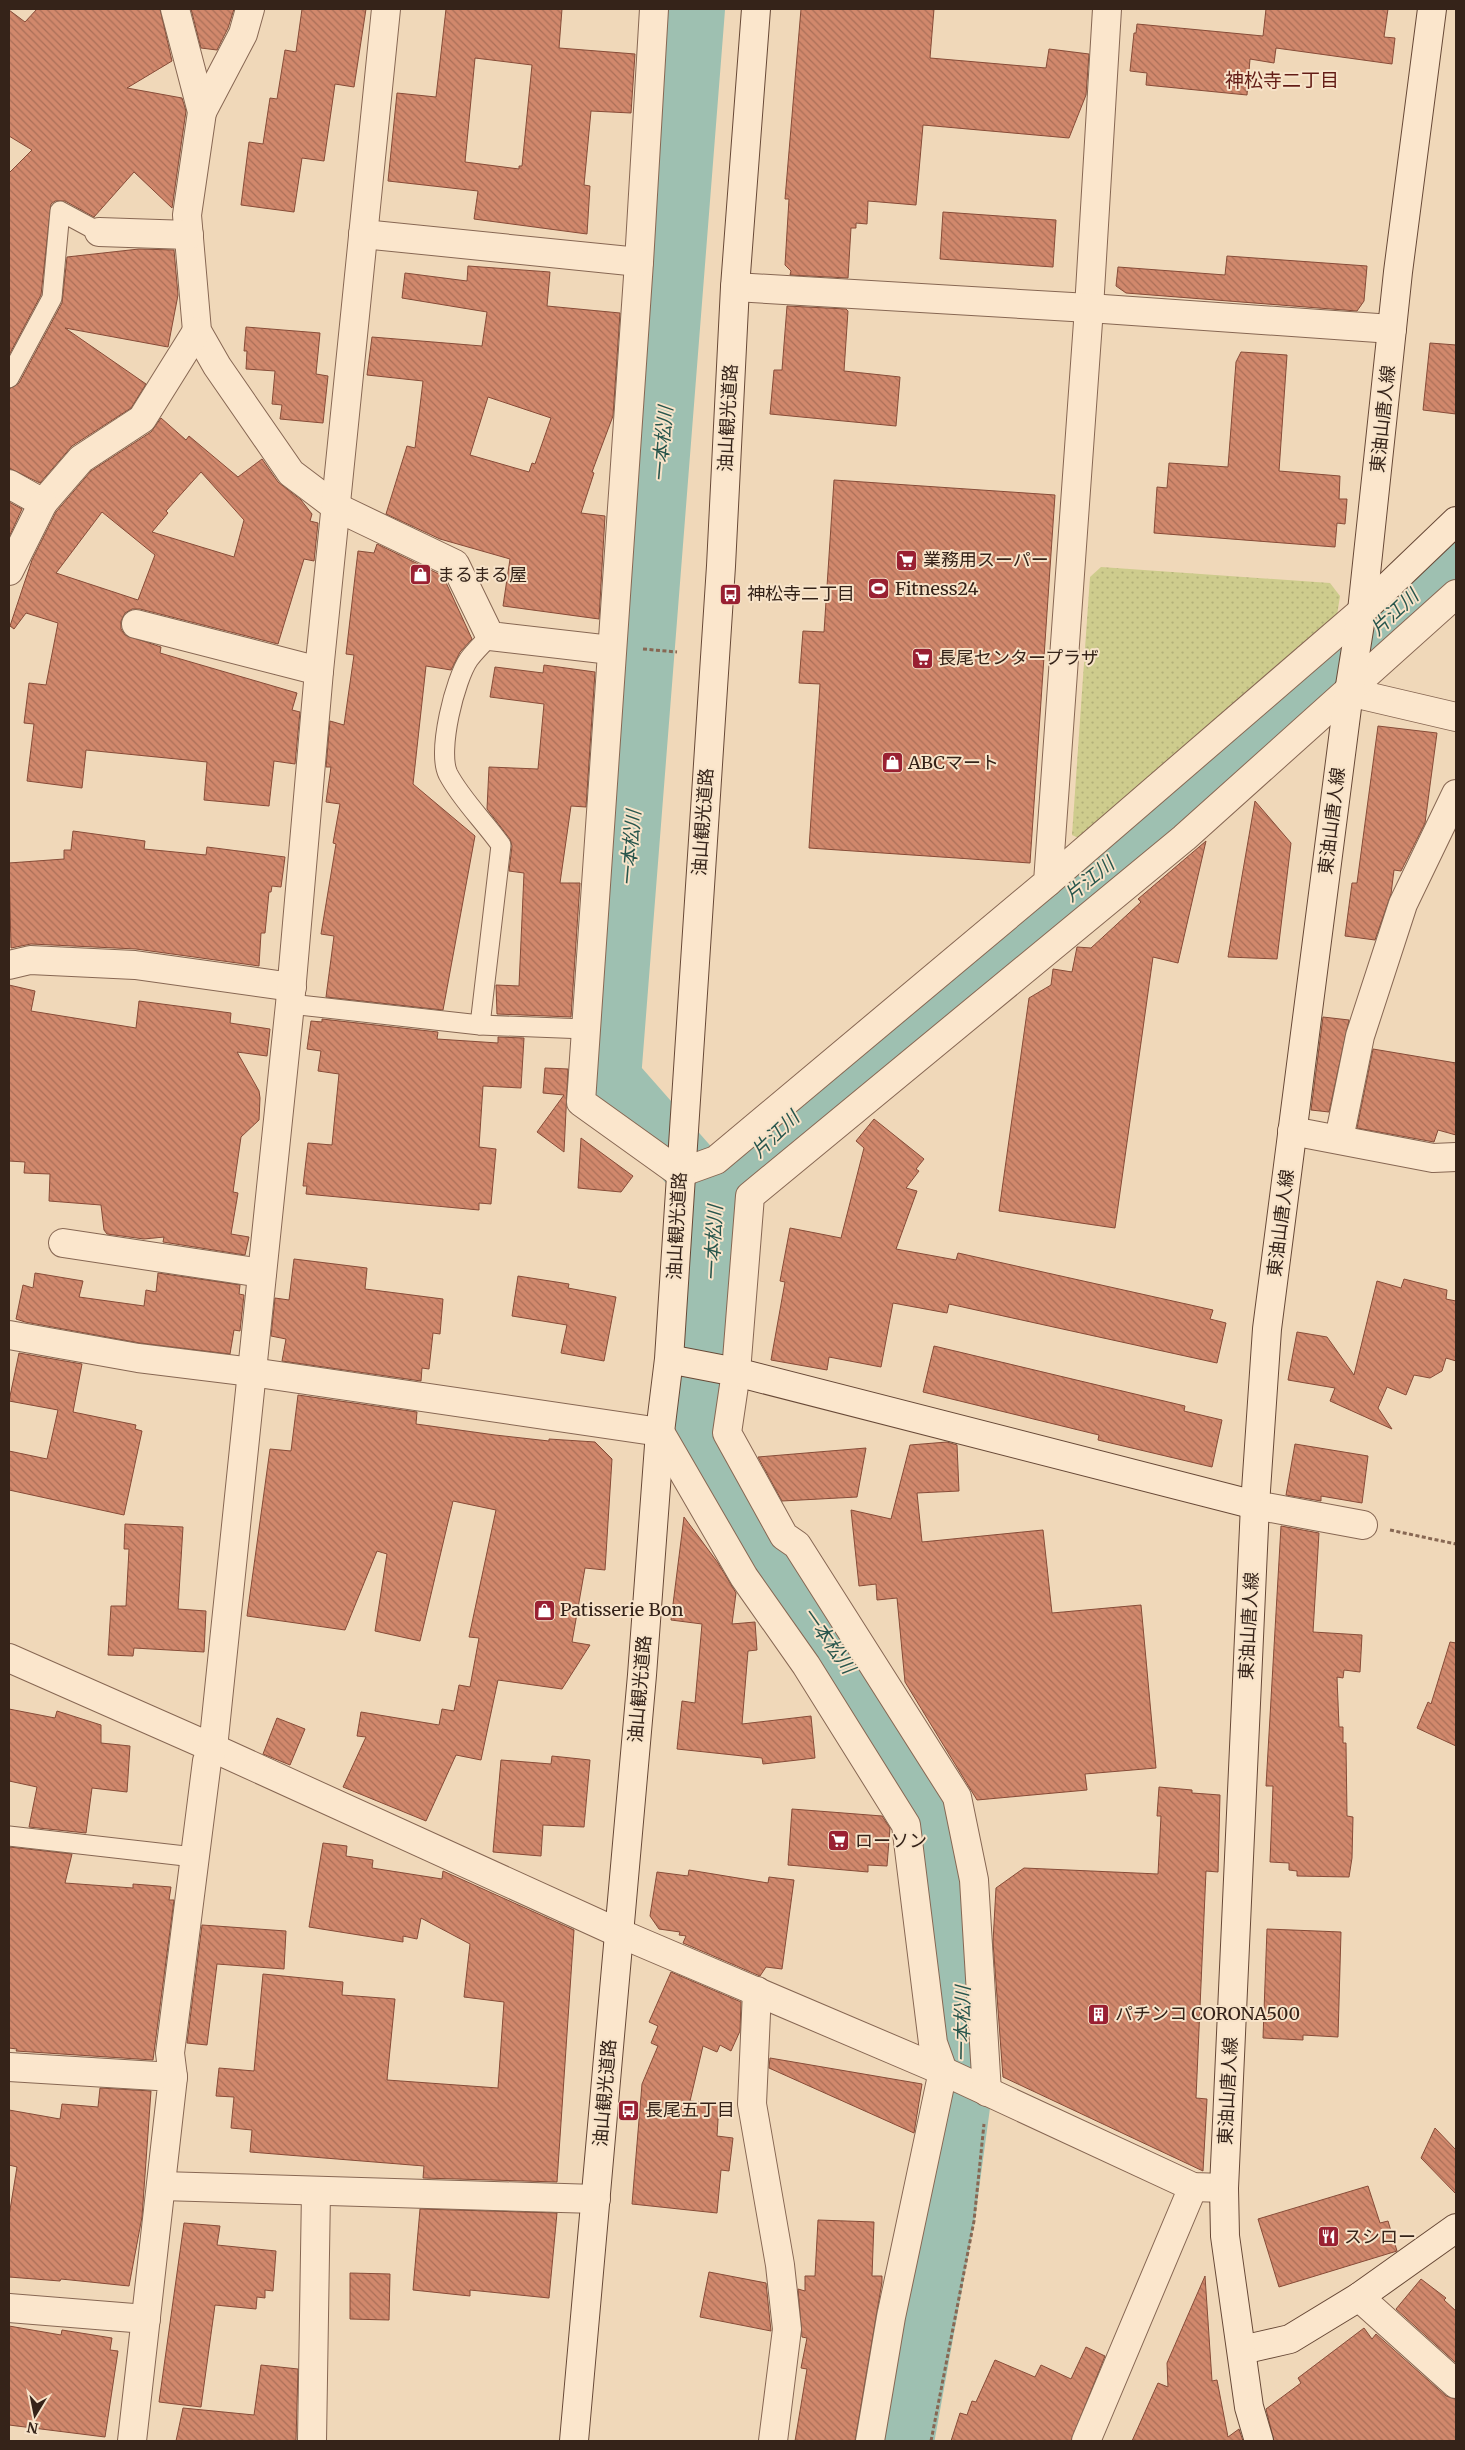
<svg xmlns="http://www.w3.org/2000/svg" width="1465" height="2450" viewBox="0 0 1465 2450" font-family="Merriweather,'Noto Sans JP',serif">
	<defs>
		<pattern id="green-dots" width="8" height="8" patternUnits="userSpaceOnUse" patternTransform="scale(1.25)"><rect width="8" height="8" fill="#cecc8d"/><path d="M2 2h.1M6 6h.1" fill="none" stroke="#b2af79" stroke-width="1.8" stroke-linecap="round"/></pattern>
		<pattern id="building-back-hatch" width="6" height="6" patternUnits="userSpaceOnUse" patternTransform="scale(1.25)"><rect width="6" height="6" fill="#d1886c"/><path d="M-1 5l2 2M0 0l6 6M5-1l2 2" fill="none" stroke="#aa6f58"/></pattern>
	</defs>
	<rect width="100%" height="100%" fill="#f0d8b9"/>
	<path fill="url(#green-dots)" d="M1101,567l229,16 10,13 -5,32 -250,213 -13,-6 18,-258z"/>
	<g fill="none" stroke-linecap="round" stroke-linejoin="round">
		<g stroke="#9ec0b1" stroke-width="58">
			<path d="M696,9l-84,1069 104,118 -12,202 1,49 27,56 94,131 115,170 22,166 -2,136 -14,103 -42,232"/>
			<path d="M716,1196l62,-69 459,-366 219,-208"/>
		</g>
	</g>
	<g fill="url(#building-back-hatch)" stroke="#874c38" fill-rule="evenodd">
		<path d="M37,9h123l12,52 -45,27 55,10 4,13 -14,97 -38,-36 -40,45 -29,-16h-10l-4,3 -10,91 -32,60v-182l23,-23 -23,-14v-126l16,12z"/>
		<path d="M191,9h43l-6,19 -11,22 -16,-2z"/>
		<path d="M302,9h64l-12,78 -19,-3 -11,77 -22,-3 -8,54 -53,-7 8,-63 14,2 7,-46 7,1 8,-49 11,2z"/>
		<path d="M446,9h116l-3,39 76,6 -4,59 -40,-2 -7,74 6,1 -3,48 -113,-15 4,-28 -90,-10 9,-88 39,4zM475,58l57,7 -10,101h-3v3l-54,-7z"/>
		<path d="M801,9h133l-4,49 116,10 3,-19 40,5 -3,41 -17,43 -146,-13 -7,80 -48,-4 -1,23 -11,-1v5h-5l-3,50 -58,-3 1,-4 -6,-6 4,-66h-4z"/>
		<path d="M1266,9h122l-4,28 11,1 -3,26 -116,-16 -2,15 -24,-4 -3,36 -101,-10 1,-12 -17,-2 4,-38h2l1,-9 126,12z"/>
		<path d="M943,212l113,8 -3,47 -113,-8z"/>
		<path d="M139,249l35,1 4,45 -10,52 -103,-19 81,56 -15,24 -59,38 -32,37 -31,-15v-79l10,-6 43,-80 5,-46z"/>
		<path d="M1227,256l140,10 -3,35 -7,10 -231,-18 -10,-7 2,-19 107,8z"/>
		<path d="M468,266l82,6 -3,34 73,7 -7,103 -21,56 2,1 -13,40 24,3 -6,103 -96,-13 7,-47 -70,-20 -54,-25 21,-68 8,2 8,-67 -56,-6 5,-38 110,9 5,-34 -85,-14 3,-25 62,8zM488,397l63,21 -16,46 -3,-1 -3,9 -59,-17z"/>
		<path d="M787,306l59,3 2,2 -4,60 56,6 -4,49 -126,-12 4,-44h8z"/>
		<path d="M246,327l74,6 -4,41 12,2 -5,47 -43,-4 2,-14 -10,-1 3,-33 -29,-2 1,-18h-3z"/>
		<path d="M1430,343l26,2v69l-33,-4z"/>
		<path d="M1241,352l46,3 -8,116 61,5 -1,23h8l-2,25 -8,-1 -2,24 -181,-14 3,-46 10,1 2,-25 59,4 8,-105z"/>
		<path d="M161,418l25,22 3,-4 49,41 24,-18 16,23 23,18 11,14 -2,7 8,2 -4,38 -10,-2 -26,85 -138,-35h-8l-7,4 -4,8v8l4,6 36,12 -1,6 137,40 -5,17 8,2 -5,52 -21,-3 -5,45 -65,-6 3,-38 -121,-12 -4,38 -55,-7 7,-57 -10,-1 5,-40 17,2 12,-62 -32,-10 -12,16 -4,-3 22,-66 24,-48 35,-41 60,-39zM201,472l43,48 -10,37 -82,-25 16,-19 -2,-2zM102,512l53,43 -17,45 -82,-27z"/>
		<path d="M834,480l221,15 -25,368 -221,-15 11,-164 -21,-1 4,-52 21,1z"/>
		<path d="M9,502l13,7 -13,28z"/>
		<path d="M377,544l66,32 29,63 -12,13 -9,18 -25,-4 -13,118 62,52 -32,174 -117,-13 8,-61 -13,-2 15,-90 -3,-1 7,-39 -14,-2 5,-35h-5l4,-46 14,4 10,-70 -8,-1 12,-103 16,2z"/>
		<path d="M544,665l51,7 -9,135 -15,-1 -11,77h20l-9,134 -74,-3 -1,-29 23,1 5,-113 -15,-2 3,-25 -2,-7 -23,-30 2,-42 49,2 6,-65 -54,-7 5,-30 48,6z"/>
		<path d="M1378,726l59,7 -12,90 -24,48 -7,-1 -3,24 -16,46 -30,-4 7,-53h5z"/>
		<path d="M1255,801l36,42 -14,116 -49,-2z"/>
		<path d="M73,831l72,10 -1,8 62,6 1,-8 78,10 -4,30 -9,-1 -1,6h-2l-4,41h-4l-2,33 -123,-17 -105,-5 -20,4 -2,-85 55,-4v-9h7z"/>
		<path d="M1206,841l-28,122 -25,-6 -38,271 -116,-17 30,-213 22,-13 2,-16 19,3 5,-25 14,1 50,-46 -3,-3z"/>
		<path d="M9,985l26,6 -4,20 105,17 3,-27 92,12 -1,10 40,6 -3,27 -30,-4 22,39 1,7 -1,22 -18,17 -8,55 5,1 -7,41 18,3 -4,18 -82,-13 1,-5 -20,2 -37,-5 -3,-4 -3,-25 -52,-4 1,-27 -26,-1 1,-11 -16,-1z"/>
		<path d="M1323,1017l26,3 -20,92 -18,-2z"/>
		<path d="M322,1019l116,13 -1,7 61,4v-6l26,1 -3,50 -38,-2 -4,61 17,2 -5,55 -12,-1v7l-173,-16 1,-8h-4l5,-43 24,2 7,-71 -21,-3 3,-20 -14,-2 4,-28 11,1z"/>
		<path d="M1373,1049l83,14v72l-18,-5 -4,12 -77,-14z"/>
		<path d="M545,1068l23,1 -4,83 -27,-20 27,-37 -21,-2z"/>
		<path d="M874,1119l50,40 -8,10 3,2 -13,17 11,3 -21,58 60,11 2,-7 255,57 -3,9 16,4 -9,40 -268,-59 -2,9 -54,-10 -12,64 -52,-10 -2,13 -56,-10 14,-78 -5,-1 10,-53 51,10 23,-90 -8,-7z"/>
		<path d="M581,1138l52,38 -12,16 -43,-4z"/>
		<path d="M294,1259l73,9 -2,21 78,10 -3,35 -7,-1 -4,36 -7,-1 -1,13 -139,-20 4,-22 -15,-3 4,-38 14,2z"/>
		<path d="M35,1273l48,8 -4,16 65,9 2,-16 10,2 2,-19 82,12 -1,9 5,1 -4,36 -6,-1 -4,24 -90,-11 -115,-21 -9,-3 7,-34 10,3z"/>
		<path d="M518,1276l51,8 -1,4 48,9 -12,64 -43,-8 6,-28 -55,-9z"/>
		<path d="M1404,1279l43,11 -1,9 10,2v60l-10,-3 -4,13 -12,7 -16,-3 -8,20 -19,-8 -9,21 14,21 -62,-28 5,-13 -47,-8 9,-48 30,5 27,38 23,-94 24,7z"/>
		<path d="M934,1346l251,60 -1,5 38,9 -10,47 -114,-27 1,-5 -176,-43z"/>
		<path d="M19,1353l63,11 -9,48 63,13 -1,4 7,2 -18,84 -115,-25v-39l38,8 11,-49 -49,-9z"/>
		<path d="M298,1395l119,17 -1,12 79,11 54,6v-2l46,3 17,17 -7,111 -20,-2 -13,74 18,3 -28,44 -64,-9 -17,80 -25,-5 -30,66 -83,-34 23,-50 -9,-1 4,-24 78,13 3,-16 12,2 5,-26 11,2 9,-49 -10,-1 27,-127 -43,-9 -33,140 -45,-10 12,-77 -10,-3 -32,79 -98,-14 23,-167 21,2z"/>
		<path d="M947,1442l10,3 2,46 -42,2 5,49 121,-12 9,83 89,-8 15,163 -71,6 2,16 -110,10 -72,-118 -8,-84 -20,2 -1,-16 -17,2 -8,-76 40,9 19,-74z"/>
		<path d="M1295,1444l73,12 -6,47 -41,-7v5l-35,-6z"/>
		<path d="M866,1448l-9,49 -75,4 -24,-44z"/>
		<path d="M684,1517l34,46 18,30 -4,31 23,-2 2,28 -9,1 -6,73 69,-8 4,42 -52,6 -1,-6 -85,-9 5,-48 13,2 7,-79 -31,-4z"/>
		<path d="M125,1524l58,3 -5,82 28,2 -2,41 -70,-4 -1,8 -25,-1 3,-49h15l3,-57h-5z"/>
		<path d="M1281,1526l38,7 -6,99 49,3 -2,37 -16,-2 -1,8 -6,-1 2,50h4v16h3l1,73 6,1 -1,41 -3,19 -52,-1v-5l-8,-1v-7l-19,-1 3,-76h-7z"/>
		<path d="M1450,1642l6,1v103l-39,-18 11,-26 3,2z"/>
		<path d="M9,1709l46,9 2,-7 44,14v18l29,3 -3,46 -35,-4 -6,45 -57,-6 8,-40 -28,-6z"/>
		<path d="M277,1718l28,11 -15,36 -27,-11z"/>
		<path d="M552,1756l38,4 -6,67 -41,-2 -2,31 -48,-4 8,-92 50,4z"/>
		<path d="M1159,1787l33,3v3l28,2 -2,77 -12,-1 -10,227 11,1 -4,72 -200,-94 -10,-135 3,-54 28,-20 134,6 3,-58h-4z"/>
		<path d="M792,1809l90,7 8,12 -3,38 -19,-1v7l-80,-7z"/>
		<path d="M323,1843l24,3 -1,10 27,4 -1,8 70,11 1,-8 131,59 -17,252 -134,-4 1,-12 -174,-14 2,-22 -21,-2 3,-31 -18,-1 3,-28 35,3 9,-97 80,8 -1,13 53,4 -8,81 111,8 6,-86 -40,-5 6,-53 -49,-26 -4,21 -14,-3v6l-94,-15z"/>
		<path d="M9,1847l63,7 -7,29 68,5v-4l38,3 -2,13h5l-21,160 -137,-9 1,-2 -8,-1z"/>
		<path d="M689,1870l79,13 1,-6 25,3 -12,89 -16,-2 -6,9 -77,-33 3,-7 -7,-1 1,-3 -21,-3 -9,-13 7,-44 31,4z"/>
		<path d="M202,1925l84,6 -2,38 -67,-5 -10,81 -20,-2z"/>
		<path d="M1267,1929l74,3 -3,105 -35,-2v5l-40,-2z"/>
		<path d="M671,1972l70,30 -1,29 -9,20 -11,-6 -3,7 -14,-6 -13,55 29,3 -2,32 16,2 -4,33 -8,-1 -4,43 -85,-9 10,-120 16,-38 -7,-3 7,-17 -9,-4z"/>
		<path d="M770,2058l152,26 -8,49 -145,-65z"/>
		<path d="M100,2088l51,3 -9,126 -13,69 -68,-7 -1,2 -51,-4v-61l8,-49 -8,-2v-55l51,9 2,-15 36,3z"/>
		<path d="M1435,2128l21,22v44l-35,-36z"/>
		<path d="M1368,2186l12,37 8,-2 9,30 -118,36 -21,-68z"/>
		<path d="M420,2209l137,4 -8,85 -79,-8v6l-57,-6z"/>
		<path d="M818,2220l56,2 -2,54h10v6l-27,159h-60l12,-72 -6,-1 6,-30 -5,-1 -4,-48 7,2v-15h10z"/>
		<path d="M184,2223l36,3 -3,19 59,6 -3,40 -8,-1v8l-8,-1 -1,12 -41,-4 -14,102 -42,-5z"/>
		<path d="M709,2272l57,11 5,48 -71,-14z"/>
		<path d="M350,2273l40,1 -1,46 -39,-1z"/>
		<path d="M1205,2276l7,105 5,-1 11,57 11,-8 4,12h-111l26,-58 10,4 -1,-24z"/>
		<path d="M1421,2279l25,19 -2,2 12,11v52l-60,-54z"/>
		<path d="M9,2326l52,9 1,-5 50,8 -2,12 8,1 -13,86 -96,-12z"/>
		<path d="M1364,2328l8,11 4,-5 70,62 10,3v42h-182l-8,-32 35,-26 -3,-5z"/>
		<path d="M1086,2347l19,9 -34,85h-120l9,-28 7,2 5,-14 4,1 19,-42 40,17 6,-12 30,14z"/>
		<path d="M261,2365l37,4 -2,72h-120l7,-33 71,7z"/>
	</g>
	<g fill="none" stroke-linecap="round" stroke-linejoin="round">
		<defs>
			<g id="lane">
				<path d="M9,378l43,-80 8,-87 39,21"/>
				<path d="M290,1004l190,21 106,4"/>
				<path d="M480,1025l21,-180c-17,-24 -40,-46 -53,-71 -11,-23 7,-95 21,-115 6,-8 14,-16 21,-23"/>
				<path d="M9,1836l185,21"/>
			</g>
			<g id="street">
				<path d="M175,9l27,103 -15,103 10,116 20,35 74,107 45,34 119,57 35,72 121,14"/>
				<path d="M654,9l-15,253 -58,840 99,71 36,-13 332,-278 41,-574 18,-299"/>
				<path d="M202,112l41,-78 7,-25"/>
				<path d="M99,232l90,3"/>
				<path d="M363,234l276,28"/>
				<path d="M735,287l354,21 303,21"/>
				<path d="M9,484l34,19 38,-44 61,-40 55,-88"/>
				<path d="M9,571l34,-68"/>
				<path d="M136,624l183,47"/>
				<path d="M1349,692l107,25"/>
				<path d="M1048,882l314,-271"/>
				<path d="M9,965l21,-5 105,5 157,22"/>
				<path d="M1292,1131l141,27 23,-1"/>
				<path d="M1339,1139l21,-103 43,-132 53,-110"/>
				<path d="M63,1243l199,30"/>
				<path d="M9,1335l129,23 114,14 408,60 84,145 62,88 100,160 27,218 10,28 -52,246 -21,124"/>
				<path d="M1255,1505l108,20"/>
				<path d="M9,1658l204,90 406,185 324,138 250,116 31,1"/>
				<path d="M757,1991l-5,113 28,161 7,64 -14,112"/>
				<path d="M9,2067l164,10 -41,364"/>
				<path d="M173,2077l-3,-24 37,-292 6,-13 77,-744 29,-333 67,-662"/>
				<path d="M987,2092l-13,-212 -17,-83 -160,-252 -13,-9 -57,-103 9,-61 14,-176 434,-358 272,-244"/>
				<path d="M161,2186l435,13"/>
				<path d="M1359,2297l97,87"/>
				<path d="M9,2308l137,11"/>
				<path d="M312,2441l4,-250"/>
				<path d="M1086,2441l107,-254"/>
			</g>
			<g id="secondary">
				<path d="M1362,611l94,-90"/>
				<path d="M679,1361l57,11 519,133"/>
				<path d="M1242,2350l48,-11 69,-42 97,-69"/>
				<path d="M574,2441l68,-766 18,-243 9,-73 52,-793 14,-279 21,-278"/>
				<path d="M1259,2441l-10,-34 -24,-171 -1,-48 31,-683 12,-176 82,-637 13,-81 36,-339 34,-263"/>
			</g>
		</defs>
		<use href="#lane" stroke="#876753" stroke-width="21"/>
		<use href="#street" stroke="#876753" stroke-width="30"/>
		<use href="#secondary" stroke="#684937" stroke-width="30"/>
		<g stroke="#876753" stroke-width="3" stroke-dasharray="4 2.5" stroke-linecap="butt">
			<path d="M643,649l34,3"/>
			<path d="M1390,1530l66,14"/>
			<path d="M931,2441l43,-220 10,-97"/>
		</g>
		<use href="#lane" stroke="#fbe6cc" stroke-width="19"/>
		<use href="#street" stroke="#fbe6cc" stroke-width="28"/>
		<use href="#secondary" stroke="#fbe6cc" stroke-width="28"/>
	</g>
	<defs>
		<symbol id="supermarket-square" viewBox="-11 -11 22 22"><rect x="-9" y="-9" width="18" height="18" rx="4" fill="#992032" stroke="#f7e3c9"/><path d="M-6-5.5h2.5l.6 2H6L4.5 2H-2.5L-4.4-4H-6ZM-1.5 3.2a1.3 1.3 0 1 0 .1 0ZM3 3.2a1.3 1.3 0 1 0 .1 0Z" fill="#fff"/></symbol>
		<symbol id="shop-square" viewBox="-11 -11 22 22"><rect x="-9" y="-9" width="18" height="18" rx="4" fill="#992032" stroke="#f7e3c9"/><path d="M-5-2.5h2.3a2.7 3.5 0 0 1 5.4 0H5L5.5 6h-11ZM-1.5-2.5h3a1.5 2.3 0 0 0-3 0Z" fill="#fff"/></symbol>
		<symbol id="stadium-square" viewBox="-11 -11 22 22"><rect x="-9" y="-9" width="18" height="18" rx="4" fill="#992032" stroke="#f7e3c9"/><path d="M0-5a6.5 5 0 1 0 0 10a6.5 5 0 1 0 0-10ZM-3.5-1.8h7v3.6h-7Z" fill="#fff"/></symbol>
		<symbol id="bus-square" viewBox="-11 -11 22 22"><rect x="-9" y="-9" width="18" height="18" rx="4" fill="#992032" stroke="#f7e3c9"/><path d="M-5-6H5V4H4V6H2V4H-2V6H-4V4H-5ZM-3.5-4V0h7V-4ZM-3.5 1.2v1.5H-2V1.2ZM2 1.2v1.5H3.5V1.2Z" fill="#fff"/></symbol>
		<symbol id="building-square" viewBox="-11 -11 22 22"><rect x="-9" y="-9" width="18" height="18" rx="4" fill="#992032" stroke="#f7e3c9"/><path d="M-4-6H4V6H1V3H-1V6H-4ZM-2.5-4.3h1.7v1.8h-1.7ZM.8-4.3h1.7v1.8H.8ZM-2.5-1h1.7V.8h-1.7ZM.8-1h1.7V.8H.8Z" fill="#fff"/></symbol>
		<symbol id="restaurant-square" viewBox="-11 -11 22 22"><rect x="-9" y="-9" width="18" height="18" rx="4" fill="#992032" stroke="#f7e3c9"/><path d="M-5-6h1v4h1v-4h1v4h1v-4h1v5L-1.5 .5V6h-2V.5L-5-1ZM5-6V6H3V1.5H1.5Q1.5-4 5-6Z" fill="#fff"/></symbol>
	</defs>
	<g fill-rule="evenodd">
		<use href="#supermarket-square" x="894" y="548" width="25" height="25"/>
		<use href="#shop-square" x="408" y="562" width="25" height="25"/>
		<use href="#stadium-square" x="866" y="576" width="25" height="25"/>
		<use href="#bus-square" x="718" y="582" width="25" height="25"/>
		<use href="#supermarket-square" x="910" y="646" width="25" height="25"/>
		<use href="#shop-square" x="880" y="750" width="25" height="25"/>
		<use href="#shop-square" x="532" y="1598" width="25" height="25"/>
		<use href="#supermarket-square" x="826" y="1828" width="25" height="25"/>
		<use href="#building-square" x="1086" y="2002" width="25" height="25"/>
		<use href="#bus-square" x="616" y="2098" width="25" height="25"/>
		<use href="#restaurant-square" x="1316" y="2224" width="25" height="25"/>
	</g>
	<g text-anchor="middle" stroke-width="4" stroke-linejoin="round" paint-order="stroke">
		<g font-size="18" fill="#352319" stroke="#f7e3c9">
			<text transform="translate(728 418) rotate(-87)" y="6">油山観光道路</text>
			<text transform="translate(1383 419) rotate(-84)" y="6">東油山唐人線</text>
			<text transform="translate(1332 821) rotate(-83)" y="6">東油山唐人線</text>
			<text transform="translate(703 822) rotate(-86)" y="6">油山観光道路</text>
			<text transform="translate(1281 1223) rotate(-83)" y="6">東油山唐人線</text>
			<text transform="translate(677 1226) rotate(-87)" y="6">油山観光道路</text>
			<text transform="translate(1249 1626) rotate(-87)" y="6">東油山唐人線</text>
			<text transform="translate(640 1689) rotate(-85)" y="6">油山観光道路</text>
			<text transform="translate(1228 2091) rotate(-87)" y="6">東油山唐人線</text>
			<text transform="translate(605 2093) rotate(-85)" y="6">油山観光道路</text>
		</g>
		<g font-size="18" fill="#352319" stroke="#f7e3c9" text-anchor="start">
			<text x="923" y="566">業務用スーパー</text>
			<text x="437" y="581">まるまる屋</text>
			<text x="895" y="595">Fitness24</text>
			<text x="747" y="600">神松寺二丁目</text>
			<text x="938" y="664">長尾センタープラザ</text>
			<text x="908" y="769">ABCマート</text>
			<text x="560" y="1616">Patisserie Bon</text>
			<text x="855" y="1847">ローソン</text>
			<text x="1115" y="2020">パチンコ CORONA500</text>
			<text x="645" y="2116">長尾五丁目</text>
			<text x="1344" y="2243">スシロー</text>
		</g>
		<g font-size="19" fill="#631c16" stroke="#f7e3c9">
			<text x="1282" y="87">神松寺二丁目</text>
		</g>
		<g font-size="19" font-style="italic" fill="#27554c" stroke="#f7e3c9">
			<text transform="translate(662 444) rotate(-85)" y="7">一本松川</text>
			<text transform="translate(1394 612) rotate(-43)" y="7">片江川</text>
			<text transform="translate(630 848) rotate(-85)" y="7">一本松川</text>
			<text transform="translate(1089 879) rotate(-39)" y="7">片江川</text>
			<text transform="translate(775 1134) rotate(-44)" y="7">片江川</text>
			<text transform="translate(713 1243) rotate(-87)" y="7">一本松川</text>
			<text transform="translate(829 1640) rotate(55)" y="7">一本松川</text>
			<text transform="translate(962 2024) rotate(-89)" y="7">一本松川</text>
		</g>
	</g>
	<rect width="1465" height="2450" fill="none" stroke="#352319" stroke-width="20"/>
	<g transform="translate(35 2415) rotate(190)" stroke="#f7e3c9" stroke-width="4" paint-order="stroke">
	<path d="M0-4L9 19L0 12L-9 19Z" fill="#352319"/>
	<text y="-8" font-size="14" font-weight="bold" text-anchor="middle" fill="#352319">N</text>
	</g>
</svg>
